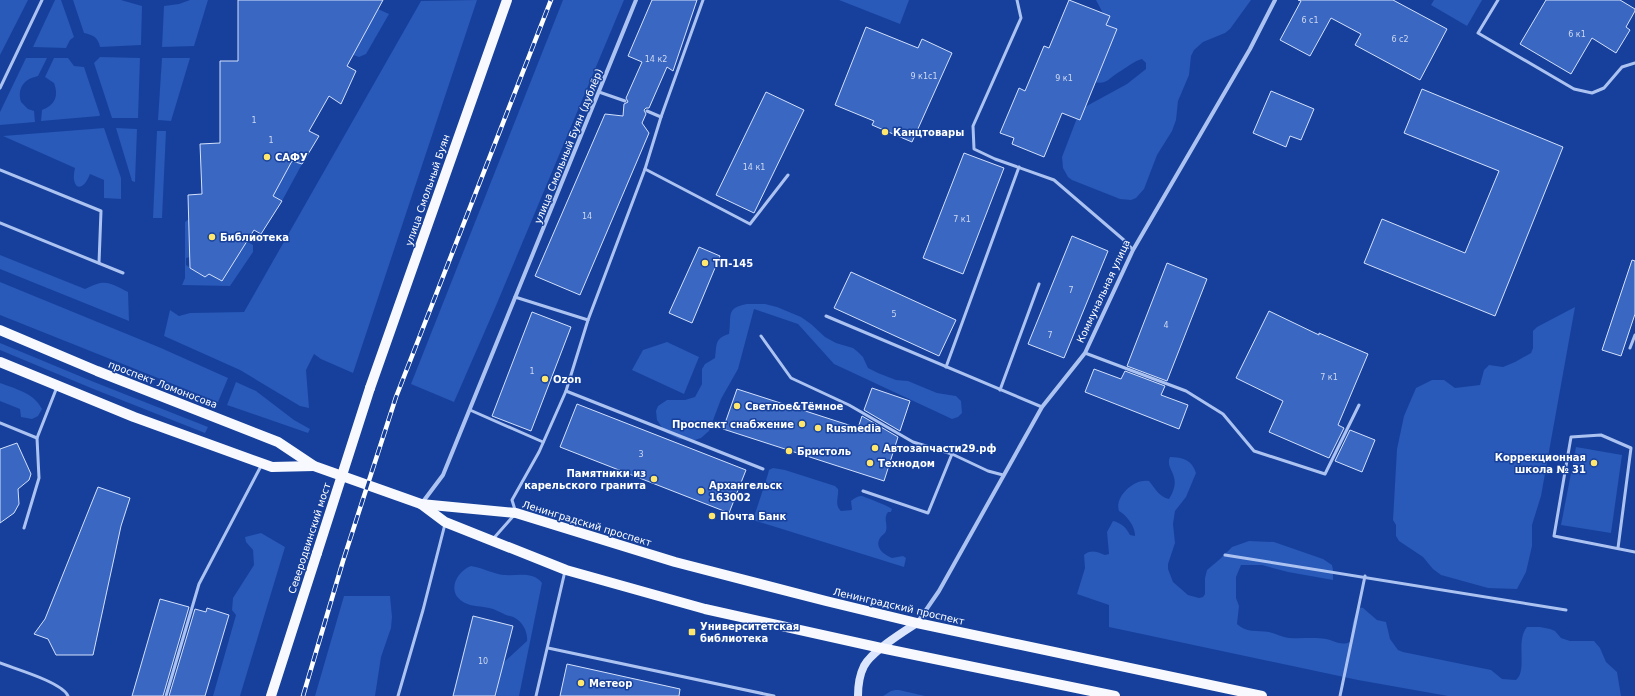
<svg xmlns="http://www.w3.org/2000/svg" width="1635" height="696" viewBox="0 0 1635 696" font-family="'DejaVu Sans',sans-serif">
	<rect width="100%" height="100%" fill="#16409b"/>
	<g fill="#2959b9">
		<path d="M0,0h28l-28,55z"/>
		<path d="M55,0h6l13,37 -4,3 -4,8 -33,-1z"/>
		<path d="M73,0h48l21,6 -1,39 -41,2c-2,-10 -7,-12 -16,-14z"/>
		<path d="M190,0h18l-14,46 -32,1 2,-41 15,-2z"/>
		<path d="M477,0l-124,373 -32,-14 -7,-5 -8,16 3,38 -9,-2 -60,-36 -76,-34 6,-26 9,6 11,-3 54,-1 177,-311z"/>
		<path d="M563,0h61l-129,308 -41,94 -43,-18z"/>
		<path d="M839,0h70l-9,24z"/>
		<path d="M1096,0h155l-21,29 -5,4 -22,9 -9,8 -3,6 -2,19 -11,26 -2,19 -4,11 -15,24 -13,34 -8,9 -5,2 -11,-1 -48,-19 -4,-3 -5,-9 -1,-11 15,-39 6,-10 44,-24 19,-15v-6l-4,-4c-8,2 -16,9 -23,13 -10,6 -12,13 -25,10l13,-52 -1,-11z"/>
		<path d="M1434,0h48l-15,26 -36,-21z"/>
		<path d="M378,9l11,5 -23,40 -7,3 -6,-2z"/>
		<path d="M100,57l40,1 -2,60h-26l-18,-55z"/>
		<path d="M26,58h21l-9,18c-14,3 -21,12 -17,26l7,7 6,2 1,11 -35,3v-13z"/>
		<path d="M54,58h14l6,8 10,1 16,48 -1,1 -58,5 1,-11c13,-5 17,-14 12,-27l-9,-6z"/>
		<path d="M162,58h28l-19,63 -13,-1z"/>
		<path d="M104,128l17,50v21l-17,-1v-18l-14,-6c-8,21 -20,14 -15,-6l-72,-32z"/>
		<path d="M116,128l21,1 -2,53 -3,-1z"/>
		<path d="M157,131h9l-4,87h-9z"/>
		<path d="M292,160l10,4 -20,37 -16,-8 10,-3z"/>
		<path d="M189,219l1,38 -4,1v7l19,12 41,-36 7,4v7l-23,34 -48,-1 3,-7v-56z"/>
		<path d="M0,255l85,34c21,-10 23,-7 43,3l1,29 -129,-52z"/>
		<path d="M0,282l161,66 67,30 -10,24 -218,-87z"/>
		<path d="M747,304h18l12,3 24,10 10,7 14,13 11,6 17,5 5,4 5,5 5,11 10,5 18,7 12,1 29,12 19,3 5,5 1,12 -4,4 -6,2 -118,-55 -36,-40 -44,-15 -16,60 -17,30 -12,32 -8,7 -6,2 -16,-1 -14,-7 -8,-12 -1,-9 2,-5 9,-6h18l10,-3 7,-13v-15l3,-5 10,-6c2,-12 -1,-20 14,-24 3,-18 -4,-26 18,-30z"/>
		<path d="M1575,307l-34,189 -9,29v21l-6,26 -9,17 -29,-1 -47,-13 -8,-6 -10,-12 -24,-16 -3,-5v-11l-3,-5 4,-71 7,-33 12,-28 16,-8h12l11,8 25,-3 4,-15 5,-5 14,2 12,-5 16,-9 2,-5v-17l4,-4z"/>
		<path d="M667,342l32,15 -15,37 -52,-24 11,-20z"/>
		<path d="M0,343l94,39 114,45 -3,6 -114,-45 -91,-38z"/>
		<path d="M236,382l20,9 38,29 16,9 -2,4 -81,-28z"/>
		<path d="M0,383c16,6 34,10 42,26l-4,7 -6,3 -11,-2 -1,-8 -20,-8z"/>
		<path d="M1576,447l46,8 -11,78 -50,-8z"/>
		<path d="M1170,457c13,0 22,3 26,16l-10,24 -11,14 -2,13 2,19 -7,21v5l5,13 15,13 11,3 4,-1 2,-3v-16l2,-8 13,-11 12,-12 17,-6 25,1 49,17 9,6 1,5v10l-45,-8 -26,-7h-21l-5,12v21l3,8 -2,18c9,9 20,6 32,8 7,2 13,5 20,6 12,1 26,-1 37,1 9,2 15,7 24,3l3,-20 5,-15 5,1 14,12 9,2 4,17 8,11 5,2 88,18 11,9 14,1c12,-10 -1,-39 11,-53h13l10,2 5,2 6,7 9,3h24l6,7 6,14 11,10 4,24h-173l-90,-16 -249,-53v-22l-32,-11 8,-26 -1,-13c7,-6 13,-3 21,0l4,-1 -2,-22 6,-11c8,2 13,6 17,14l5,1c0,-10 -8,-20 -16,-25 -5,-14 15,-33 30,-30 6,7 10,16 20,18 15,-24 -5,-29 1,-42z"/>
		<path d="M773,468l12,2 50,16 3,3c1,8 -4,16 3,22l11,-1 -1,-9c3,-3 7,-5 11,-5 3,1 29,11 30,13l-1,3h-3c-5,7 0,11 -2,19 -1,3 -4,4 -6,7 -6,10 5,17 12,20l11,-2 3,2 -2,9 -151,-47 15,-46 1,-4z"/>
		<path d="M261,533l24,14 -45,149h-27l23,-81 -4,-5 1,-12 21,-33 -1,-15 -7,-8 -1,-5z"/>
		<path d="M471,566c12,2 23,8 33,9 13,1 29,-4 38,8l-23,113h-23l7,-33 24,-22c1,-8 -4,-19 -12,-23 -3,-2 -8,-2 -11,-4 -5,-2 -9,-5 -15,-6 -7,-2 -16,-1 -24,-5 -19,-9 -10,-31 6,-37z"/>
		<path d="M344,596h46l2,21 -1,11 -10,29 -6,39h-60z"/>
		<path d="M895,690h4l26,6h-42l8,-5z"/>
	</g>
	<g fill="#3a67c1" stroke="#d4e1fd">
		<path d="M238,0h145l-36,66 9,5 -15,33 -12,-8 -20,35 10,5 -17,28 -10,-3 -19,35 9,5 -21,33 -7,-4 -32,51 -13,-7 -4,3 -15,-9 -2,-73 14,-1 -2,-50 20,-1v-82h18z"/>
		<path d="M652,0h45l-24,71 -6,-4 -18,41h-3l-2,2 2,4 -4,9 7,10 -69,162 -45,-19 70,-162 18,2 1,-12 4,-2 -2,-4 16,-36 -14,-6z"/>
		<path d="M1069,0l41,16 -4,9 11,4 -37,91 -18,-7 -18,44 -32,-13 2,-6 -14,-5 19,-45 6,3 19,-45 5,2z"/>
		<path d="M1298,0h95l54,29 -27,51 -65,-35 6,-11 -30,-16 -21,38 -30,-16 21,-39z"/>
		<path d="M1546,0h74l15,9v2l-9,16 4,3 -14,23 -24,-15 -21,36 -51,-30z"/>
		<path d="M866,27l52,21 4,-9 30,14 -40,89 -40,-17 2,-4 -39,-16z"/>
		<path d="M1422,89l141,58 -68,169 -131,-53 18,-44 83,34 34,-82 -95,-38z"/>
		<path d="M1271,91l43,18 -13,31 -11,-4 -4,11 -33,-14z"/>
		<path d="M766,92l38,18 -50,103 -38,-18z"/>
		<path d="M964,153l40,15 -41,106 -40,-16z"/>
		<path d="M1072,236l36,15 -44,107 -36,-14z"/>
		<path d="M699,247l21,9 -28,67 -23,-10z"/>
		<path d="M1632,260l3,1v53l-14,42 -19,-6z"/>
		<path d="M1167,263l40,16 -40,102 -40,-15z"/>
		<path d="M851,272l105,48 -17,36 -105,-48z"/>
		<path d="M1269,311l50,24v-2l49,21 -30,71 6,3 -15,30 -60,-26 14,-31 -47,-23z"/>
		<path d="M532,312l39,15 -40,104 -39,-15z"/>
		<path d="M1094,369l27,10 4,-8 40,15 -4,9 27,10 -9,24 -94,-37z"/>
		<path d="M872,388l38,13 -10,30 -36,-21z"/>
		<path d="M737,389l121,39 4,-12 36,21 -14,44 -161,-52z"/>
		<path d="M577,404l169,66 -17,43 -169,-66z"/>
		<path d="M1350,430l25,10 -13,32 -27,-11z"/>
		<path d="M17,443l14,31 -2,6 -11,9 1,15 -5,9 -14,10v-74z"/>
		<path d="M98,487l32,11 -9,28 -28,129h-37l-8,-16 -14,-5 11,-15z"/>
		<path d="M160,599l29,8 -26,89h-31z"/>
		<path d="M207,608l22,7 -24,81h-36l26,-87 11,3z"/>
		<path d="M473,616l40,10 -18,70h-42z"/>
		<path d="M567,664l113,25 -1,7h-119z"/>
	</g>
	<g fill="none" stroke-linecap="round" stroke-linejoin="round">
		<g stroke="#acc3f2" stroke-width="3">
			<path d="M1017,0l4,18 -48,108 1,23 21,10 59,21 71,61 8,9"/>
			<path d="M1498,0l-20,33 96,56 18,4 12,-5 18,-21 13,-4"/>
			<path d="M0,88l42,-88"/>
			<path d="M599,92l26,9"/>
			<path d="M647,111l14,6"/>
			<path d="M645,169l105,55 38,-49"/>
			<path d="M0,170l101,41 -2,52"/>
			<path d="M0,223l123,50"/>
			<path d="M515,297l73,23"/>
			<path d="M826,316l216,91"/>
			<path d="M761,336l30,42 58,27 64,37 39,12 36,17 15,4"/>
			<path d="M1630,348l5,-13"/>
			<path d="M1085,353l101,38 37,23 31,37 71,23 34,-69"/>
			<path d="M946,367l73,-200"/>
			<path d="M1000,390l39,-106"/>
			<path d="M566,391l197,78"/>
			<path d="M470,410l73,32"/>
			<path d="M0,423l37,15 20,-51"/>
			<path d="M863,491l65,22 24,-59"/>
			<path d="M24,528l15,-50 -2,-40"/>
			<path d="M493,539l23,-26 -4,-13 27,-48 27,-61 22,-71 57,-151 16,-52 42,-117"/>
			<path d="M1618,548l13,-100 -30,-13 -30,2 -17,99 81,16"/>
			<path d="M1225,555l341,55"/>
			<path d="M548,648l226,48"/>
			<path d="M0,663c15,6 62,19 68,33"/>
			<path d="M166,696l33,-112 62,-118"/>
			<path d="M398,696l25,-86 22,-86"/>
			<path d="M536,696l29,-125"/>
			<path d="M1340,696l25,-120"/>
		</g>
		<g stroke="#acc3f2" stroke-width="4">
			<path d="M422,503l21,-28 193,-475"/>
			<path d="M917,623l22,-32 103,-184 43,-54 48,-103 117,-201 25,-49"/>
		</g>
		<path stroke="#dbe5fc" stroke-width="8" d="M858,696c0,-10 2,-22 6,-30 8,-15 39,-34 53,-43"/>
		<g stroke="#f7f9ff" stroke-width="10">
			<path d="M0,330l97,41 181,71 36,24 107,38 95,9 159,49 151,39 91,22 345,73"/>
			<path d="M0,362l134,55 138,50 42,-1"/>
			<path d="M370,388l137,-388"/>
			<path d="M421,504l24,18 121,48 139,39 176,39 234,48"/>
			<path d="M271,696l46,-143"/>
		</g>
		<defs>
			<path id="rail" d="M303,696l40,-135 53,-164 155,-397"/>
		</defs>
		<use href="#rail" stroke="#fff" stroke-width="4.5"/>
		<use href="#rail" stroke="#16409b" stroke-width="3" stroke-dasharray="9" stroke-linecap="butt"/>
		<path stroke="#f7f9ff" stroke-width="10" d="M317,553l53,-165"/>
	</g>
	<g fill="#ffe66d" stroke="#16409b" stroke-width="1.5">
		<circle cx="885" cy="132" r="4"/>
		<circle cx="267" cy="157" r="4"/>
		<circle cx="212" cy="237" r="4"/>
		<circle cx="705" cy="263" r="4"/>
		<circle cx="545" cy="379" r="4"/>
		<circle cx="737" cy="406" r="4"/>
		<circle cx="802" cy="424" r="4"/>
		<circle cx="818" cy="428" r="4"/>
		<circle cx="875" cy="448" r="4"/>
		<circle cx="789" cy="451" r="4"/>
		<circle cx="870" cy="463" r="4"/>
		<circle cx="1594" cy="463" r="4"/>
		<circle cx="654" cy="479" r="4"/>
		<circle cx="701" cy="491" r="4"/>
		<circle cx="712" cy="516" r="4"/>
		<rect x="688" y="628" width="8" height="8" rx="2"/>
		<circle cx="581" cy="683" r="4"/>
	</g>
	<g text-anchor="middle" stroke-width="3" stroke-linejoin="round" paint-order="stroke">
		<g font-size="8" fill="#ced9f0">
			<text x="1310" y="23">6 с1</text>
			<text x="1577" y="37">6 к1</text>
			<text x="1400" y="42">6 с2</text>
			<text x="656" y="62">14 к2</text>
			<text x="924" y="79">9 к1с1</text>
			<text x="1064" y="81">9 к1</text>
			<text x="254" y="123">1</text>
			<text x="271" y="143">1</text>
			<text x="754" y="170">14 к1</text>
			<text x="587" y="219">14</text>
			<text x="962" y="222">7 к1</text>
			<text x="1071" y="293">7</text>
			<text x="894" y="317">5</text>
			<text x="1166" y="328">4</text>
			<text x="1050" y="338">7</text>
			<text x="532" y="374">1</text>
			<text x="1329" y="380">7 к1</text>
			<text x="641" y="457">3</text>
			<text x="483" y="664">10</text>
		</g>
		<g font-size="10" font-weight="bold" fill="#fff" stroke="#16409b" text-anchor="start">
			<text x="893" y="136">Канцтовары</text>
			<text x="275" y="161">САФУ</text>
			<text x="220" y="241">Библиотека</text>
			<text x="713" y="267">ТП-145</text>
			<text x="553" y="383">Ozon</text>
			<text x="745" y="410">Светлое&amp;Тёмное</text>
			<text x="794" y="428" text-anchor="end">Проспект снабжение</text>
			<text x="826" y="432">Rusmedia</text>
			<text x="883" y="452">Автозапчасти29.рф</text>
			<text x="797" y="455">Бристоль</text>
			<text x="1586" y="461" text-anchor="end">Коррекционная<tspan x="1586" dy="12">школа № 31</tspan></text>
			<text x="878" y="467">Технодом</text>
			<text x="646" y="477" text-anchor="end">Памятники из<tspan x="646" dy="12">карельского гранита</tspan></text>
			<text x="709" y="489">Архангельск<tspan x="709" dy="12">163002</tspan></text>
			<text x="720" y="520">Почта Банк</text>
			<text x="700" y="630">Университетская<tspan x="700" dy="12">библиотека</tspan></text>
			<text x="589" y="687">Метеор</text>
		</g>
		<g font-size="10" fill="#fff" stroke="#16409b">
			<text transform="translate(568 146) rotate(-68)" y="4">улица Смольный Буян (дублёр)</text>
			<text transform="translate(427 190) rotate(-71)" y="4">улица Смольный Буян</text>
			<text transform="translate(1103 291) rotate(-65)" y="4">Коммунальная улица</text>
			<text transform="translate(163 384) rotate(21)" y="4">проспект Ломоносова</text>
			<text transform="translate(587 523) rotate(17)" y="4">Ленинградский проспект</text>
			<text transform="translate(309 538) rotate(-72)" y="4">Северодвинский мост</text>
			<text transform="translate(899 606) rotate(13)" y="4">Ленинградский проспект</text>
		</g>
	</g>
</svg>
